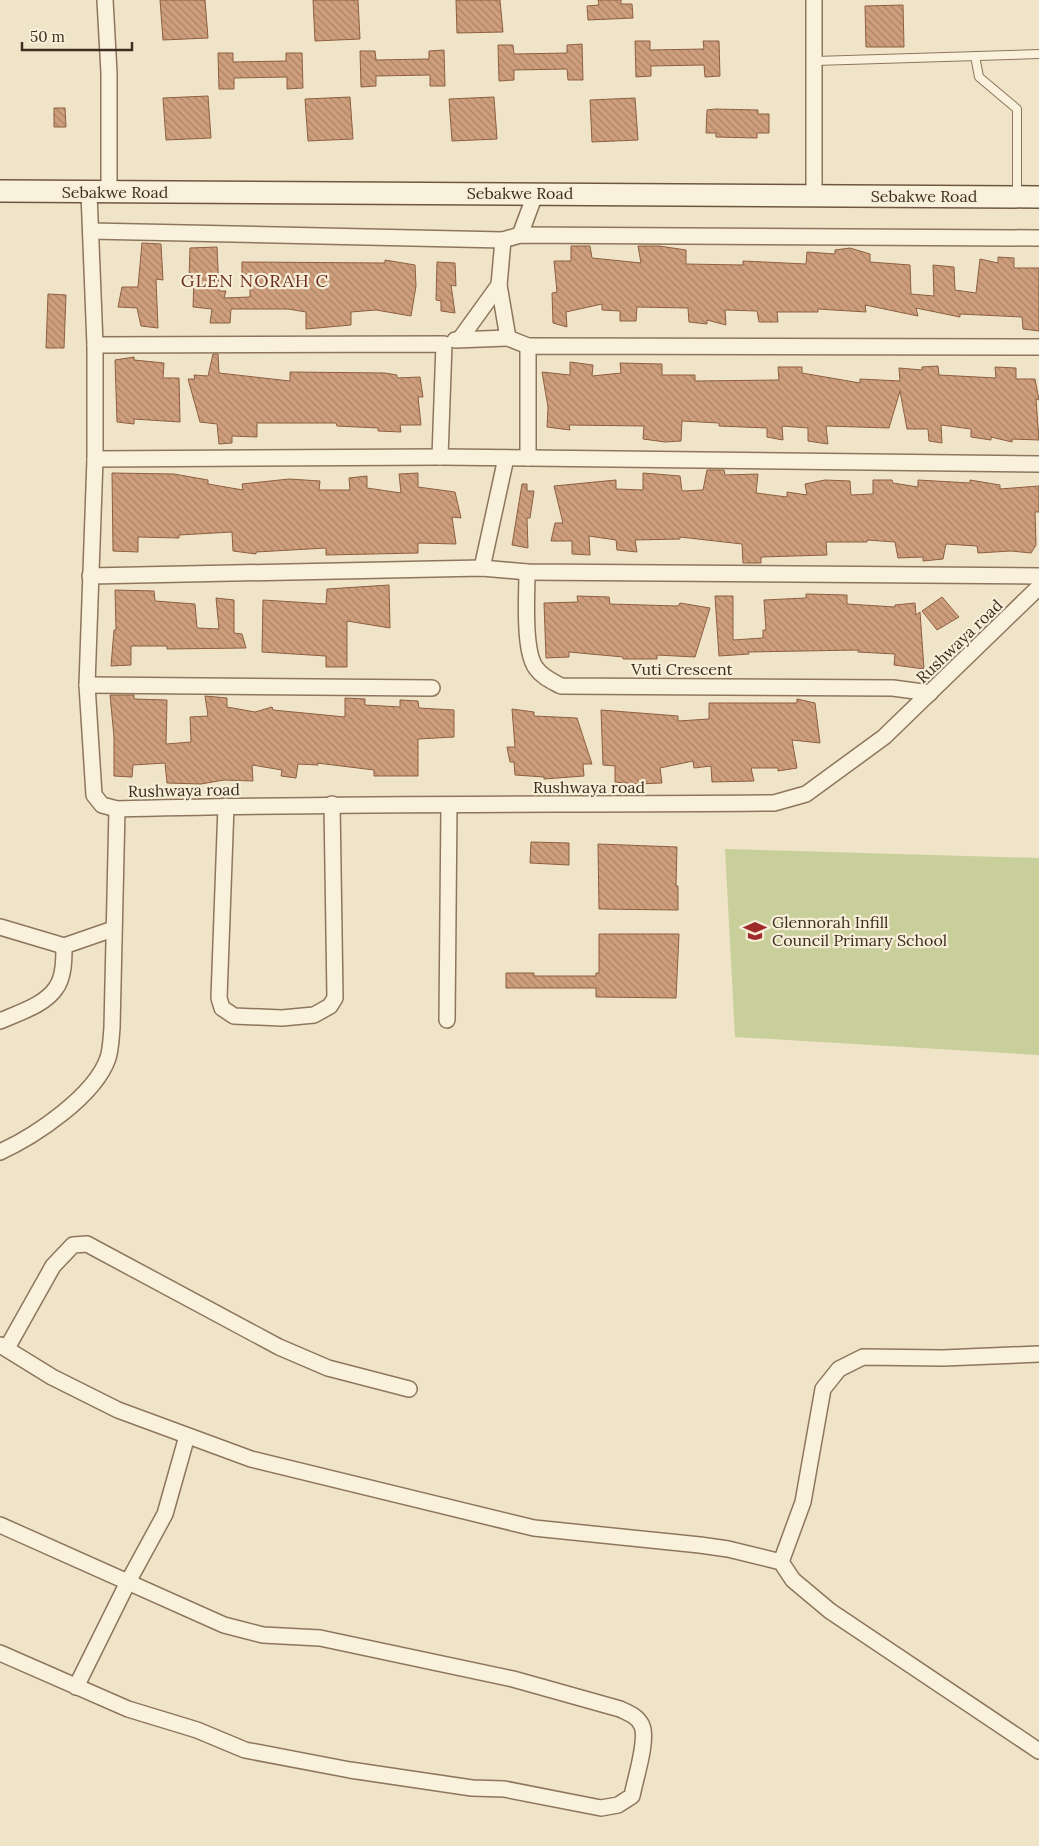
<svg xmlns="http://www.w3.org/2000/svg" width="1039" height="1846" viewBox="0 0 1039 1846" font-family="Lora,serif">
	<defs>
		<pattern id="building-back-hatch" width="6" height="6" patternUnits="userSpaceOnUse" patternTransform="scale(1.25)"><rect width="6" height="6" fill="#cf9f7d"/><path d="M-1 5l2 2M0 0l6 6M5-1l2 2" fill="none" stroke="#a98266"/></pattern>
	</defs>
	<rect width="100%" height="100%" fill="#f0e4c8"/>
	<path fill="#c9cf9b" d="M725,849l314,9v197l-304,-18z"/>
	<g fill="url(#building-back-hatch)" stroke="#8d5f41">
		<path d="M160,0h45l3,38 -45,2z"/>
		<path d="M313,0h45l2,39 -45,2z"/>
		<path d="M456,0h44l3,32 -46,1z"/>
		<path d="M598,0h23v4h11l1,14 -45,2 -1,-14 12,-1z"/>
		<path d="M903,5l1,42h-38l-1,-41z"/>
		<path d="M635,41h15v9l54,-1 -1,-8h16l1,35 -15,1 -1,-12 -53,1v10l-15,1z"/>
		<path d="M582,44l1,36h-15l-1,-11 -53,1v10l-15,1 -1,-36h15l1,9 53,-1v-8z"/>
		<path d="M444,50l1,36h-15v-11l-54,1v10l-15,1 -1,-36h15l1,9 53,-1v-8z"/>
		<path d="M218,53h15v9l53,-1v-8h16l1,35 -16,1v-12l-53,1v11h-15z"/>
		<path d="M208,96l3,42 -45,2 -3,-42z"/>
		<path d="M350,97l3,42 -45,2 -3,-42z"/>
		<path d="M494,97l3,42 -45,2 -3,-42z"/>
		<path d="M635,98l3,42 -46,2 -2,-42z"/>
		<path d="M54,108h11l1,19h-12z"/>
		<path d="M716,109l42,1v4h11v19h-12v5l-41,-1v-4h-10l1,-23z"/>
		<path d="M142,243l19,1 2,36 -7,-1 2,49 -17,-2 -4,-18 -19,-1 4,-20h16z"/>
		<path d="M571,246h19l2,12 49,5 -3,-17h21l27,4v14l57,1v-4l63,3 1,-12 28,2v-4l15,-2 20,6v8l40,3 1,29 23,2 -1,-31 21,2 1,23 21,3 4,-34 18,4v-6l16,1v10h25v63l-16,-2 -1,-12 -62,-3v3l-44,-9 2,8 -53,-11 1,7 -48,-3v3h-41l1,10h-19l-2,-11 -32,-1 1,15 -19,-5v4l-18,-2 -1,-14 -51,-1 -1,14h-16v-10l-18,-1v-6l-36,8 1,15 -14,-4 -1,-30 5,-1 -3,-31h17z"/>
		<path d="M217,247l2,44h7l-2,7 26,-1v-23h-8v-12l143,1v-3l30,5 1,21 -5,30 -35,-6 -25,2v13l-45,4v-17l-18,-3h-57l-1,14h-20l2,-14 -19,-2 1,-28h-5l1,-31z"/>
		<path d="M437,262l18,1 1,23 -5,-1 4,28 -14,-2v-10l-5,-1z"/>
		<path d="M48,294l18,1 -2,53h-18z"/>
		<path d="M213,354h5l1,19 71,8v-9l95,1 12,2v3l23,-1 3,20h-5l3,28h-21l1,7 -23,-1v-3l-41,-2 -1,-3h-79v14l-25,-1v7l-13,1 -2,-20 -17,-2 -12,-43h7l-1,-4 14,1z"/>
		<path d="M134,357v3l30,3 -1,15h16l1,44 -46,-3v5l-17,-2 -2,-62z"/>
		<path d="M570,362l23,3 -1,11 29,-3 -1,-10 42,1v11h33v6l84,-1 -1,-13h24v6l58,10v-4l40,2 -1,-13 23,2v-3l16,-1 1,9 57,3 -1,-11 21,1v11h19l4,21 -3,-1 3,41 -27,-1v3l-21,-5v3l-20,-3v-8l-30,-4 1,18 -13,-2 -1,-12h-21l-7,-38 -11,37 -63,-2 2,18 -20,-3v-13l-26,-2 1,14 -16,-3v-9l-48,-2v-3l-37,-2 -1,20 -16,1 -22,-3 1,-13 -75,-1 1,5 -23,-3 1,-20 -6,-35 28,3z"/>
		<path d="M707,470h17l1,5 33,-1 -2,19 31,4v-5l20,3 -2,-11 20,-4 25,1 1,14 22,-1v-14h19l1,3 25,4v-7l52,3v-3l30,5v4l39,-3v26h-4l1,33 -5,8 -20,-2 -33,2 -1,-7 -31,-2 -3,15 -20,2v-4l-25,1 -3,-16 -28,-2v2h-41l1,13 -66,2v6h-18l-1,-19 -62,-7v2l-45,1 2,12 -20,-2 -1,-10 -27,-4 1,19 -18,-1v-13h-21l4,-18h8l-9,-37 62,-6v9l27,1v-17l37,3 2,15 21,-1z"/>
		<path d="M112,473l62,1 34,6v4l35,6 -1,-6 47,-5 31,2 -1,9h31l-1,-12 18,-2v12l34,5 -2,-19 19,-1v14l37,5 6,26 -9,-1 4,27 -38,-1v10l-92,2v-7l-70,4v2l-23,-3 -1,-19 -53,3v3l-41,-1v15l-25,-1z"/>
		<path d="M522,484h5v7h7l-4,27h-3l1,30 -16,-3z"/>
		<path d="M389,585l1,43 -43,-7v46h-21v-11l-64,-4 1,-52 63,4 1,-15z"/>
		<path d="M115,590l39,1 1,10 40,3 2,24 22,1 -3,-31 18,2v33l8,1 4,14 -79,1v-3h-36v19l-20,1 3,-36h2z"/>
		<path d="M806,594l41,1v9l48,3v-2l20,-2 1,12 4,-3 4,57 -30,-4 1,-11 -37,-2v-2l-110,2 1,2 -30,2 -4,-60h18v44l30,-2v-8h3l-2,-30 42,-2z"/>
		<path d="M577,596l32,1 1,7 68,2 2,-3 30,5 -15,49 -38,-2v4h-34v-2l-54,-5v5l-23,1 -2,-55 34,-1z"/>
		<path d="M942,597l17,20 -22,13 -15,-19z"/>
		<path d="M110,695h24v4l33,1 -1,44 25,-2 -1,-25 18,-1 -3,-20 22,2v9l28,5 17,-5 1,3 72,7v-19l20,1v6l35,2v-7l18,1 1,7 35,2v27l-36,2v37h-44v-6l-57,-7 1,2 -20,-1 -2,14 -15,-2 1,-6 -30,-5 1,16 -29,-1 -23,4 -34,-1 -2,-20 -32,2 -1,12 -18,-1v-39z"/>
		<path d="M797,699l18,4 5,40 -28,-3 5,28 -19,3v-3h-27l3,13 -42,1 -1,-16 -17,2 -1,-7 -33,7 2,15 -25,1 -22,-2v-16l-12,-1 -2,-55 77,6v5l31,-2v-16h88z"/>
		<path d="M512,709l22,3v4l43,2 15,46h-9l1,12 -40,3v-2l-29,-2 -1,-13h-4l-3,-15h8z"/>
		<path d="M531,842l38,1v22l-39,-2z"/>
		<path d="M598,844l79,3 -1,39h2v24l-79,-1z"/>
		<path d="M599,934h80l-3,64 -80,-1v-9h-90v-15h28v3h62v-3h3z"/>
	</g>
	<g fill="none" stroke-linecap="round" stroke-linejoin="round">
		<defs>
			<g id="lane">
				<path d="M975,56l4,21 38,32v87"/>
				<path d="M815,61l224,-7"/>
			</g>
			<g id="street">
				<path d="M105,0l4,73v120"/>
				<path d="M89,193l6,152v114l-8,226 7,110 8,10 15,4c219,-6 438,-4 657,-6l32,-9 78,-57 155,-150"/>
				<path d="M814,196v-196"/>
				<path d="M91,231l412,9 17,-5 519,3"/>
				<path d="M520,235l16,-43"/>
				<path d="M503,240l-4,45 9,53 20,8"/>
				<path d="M460,339l39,-54"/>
				<path d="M455,340l53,-2"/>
				<path d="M95,345l349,-1 -4,113"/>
				<path d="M528,458v-112l511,1"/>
				<path d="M95,459l345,-2 599,7"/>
				<path d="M482,568l24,-110"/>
				<path d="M527,572c0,22 -4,79 9,96 6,9 16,13 25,18l332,2 37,5"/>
				<path d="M90,576l392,-8 45,4 512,4"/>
				<path d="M87,685l345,3"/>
				<path d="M226,806l-7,192 3,10 12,8 48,2 32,-3 16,-9 5,-8 -3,-194"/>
				<path d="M0,927l64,19 49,-17"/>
				<path d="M447,1020l2,-215"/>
				<path d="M0,1021c18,-8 45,-16 56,-33 8,-11 8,-29 8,-42"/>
				<path d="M0,1152c35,-16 95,-56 108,-94 3,-10 3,-20 4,-30l5,-219"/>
				<path d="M0,1345l52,32 66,33 133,49 283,69 166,17 28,4 53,13 12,18 37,31 209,140"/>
				<path d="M7,1348l46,-82 20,-21 14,-1 192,103 49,21 81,21"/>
				<path d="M0,1525l224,100 39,10 57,3 193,41 107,30c8,4 18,7 22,17 6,15 -7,53 -10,70l-14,9 -17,3 -97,-19 -32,-1 -122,-18 -105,-20 -48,-20 -69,-21 -128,-56"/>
				<path d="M781,1562l22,-60 20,-113 16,-20 24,-12 80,1 96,-4"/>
				<path d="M76,1687l52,-105 37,-68 22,-78"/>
			</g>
			<path id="secondary" d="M0,191l1039,6"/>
		</defs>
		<use href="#lane" stroke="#8d765c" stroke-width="10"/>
		<use href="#street" stroke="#8d765c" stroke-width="18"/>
		<use href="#secondary" stroke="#6f573f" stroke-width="24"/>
		<use href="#lane" stroke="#faf1dc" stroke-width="8"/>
		<use href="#street" stroke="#faf1dc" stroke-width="15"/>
		<use href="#secondary" stroke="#faf1dc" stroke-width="21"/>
	</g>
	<defs>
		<symbol id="school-bare" viewBox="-9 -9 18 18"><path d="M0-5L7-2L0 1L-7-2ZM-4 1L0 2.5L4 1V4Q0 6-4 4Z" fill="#9e2a2b" stroke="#f7eed8" stroke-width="2.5" paint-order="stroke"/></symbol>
	</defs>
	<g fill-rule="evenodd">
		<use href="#school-bare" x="739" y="915" width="32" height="32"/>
	</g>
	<g text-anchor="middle" stroke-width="4.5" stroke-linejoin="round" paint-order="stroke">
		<g font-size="16" fill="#3d2e20" stroke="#f7eed8">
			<text x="115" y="198">Sebakwe Road</text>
			<text x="520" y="199">Sebakwe Road</text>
			<text x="924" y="202">Sebakwe Road</text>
			<text transform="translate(959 641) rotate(-44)" y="6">Rushwaya road</text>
			<text x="682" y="675">Vuti Crescent</text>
			<text x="589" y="793">Rushwaya road</text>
			<text transform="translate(184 790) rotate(-1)" y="6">Rushwaya road</text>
		</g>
		<g font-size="16" fill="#3d2e20" stroke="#f7eed8" text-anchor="start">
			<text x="772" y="928">Glennorah Infill<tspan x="772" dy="18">Council Primary School</tspan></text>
		</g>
		<g font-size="18" letter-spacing="1" fill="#6b2e1e" stroke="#f7eed8">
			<text x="255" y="287">GLEN NORAH C</text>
		</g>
	</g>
	<path d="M22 42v8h110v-8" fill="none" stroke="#3d2e20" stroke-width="2.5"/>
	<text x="30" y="42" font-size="15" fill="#3d2e20" stroke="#f7eed8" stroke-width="4" paint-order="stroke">50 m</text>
</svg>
